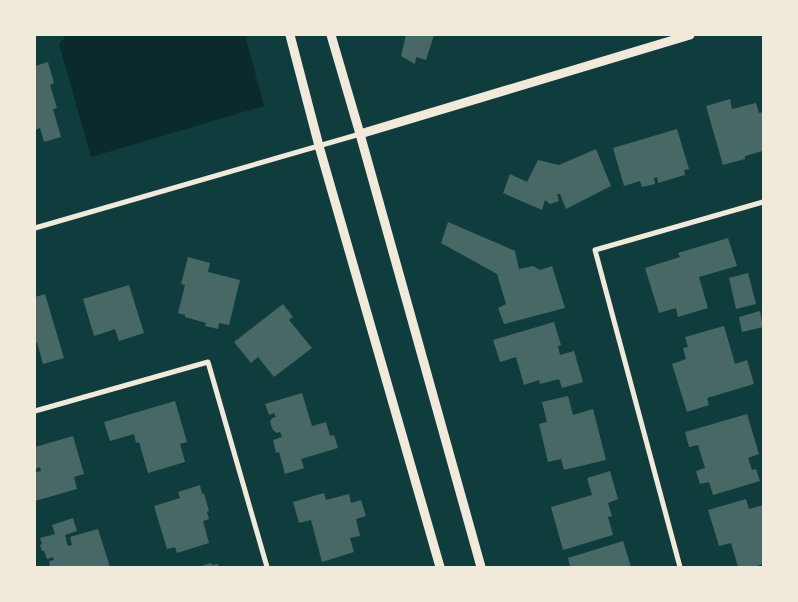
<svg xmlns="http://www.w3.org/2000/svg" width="798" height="602" viewBox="0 0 798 602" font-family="'Noto Serif',serif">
	<rect width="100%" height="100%" fill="#0f3d3e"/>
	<path fill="#0a2a2b" d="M67,35h178l19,71 -173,51 -32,-113z"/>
	<g fill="#486865">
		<path d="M406,35h28l-8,25 -10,-3 -1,7 -14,-8z"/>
		<path d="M48,62l6,21 -4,2 7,23 -4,1 8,28 -17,5 -4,-14 -5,2v-64z"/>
		<path d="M730,99l2,10 24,-6 3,10 4,-1v39l-18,5v3l-22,6 -17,-59z"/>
		<path d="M677,129l12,40 -5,1 1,5 -27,8 -1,-6 -3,1 1,6 -13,3 -2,-6 -16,5 -11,-38z"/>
		<path d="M596,149l15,37 -45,23 -6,-15h-3l2,7 -9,3 -5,-4 -3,10 -39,-17 7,-19 17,8 11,-22 21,5z"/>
		<path d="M448,222l67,29 4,18 14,-3 7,4 12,-4 13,42 -61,16 -6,-16 8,-4 -9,-30 -56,-31z"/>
		<path d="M728,238l9,28 -38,11 9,31 -30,9 -2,-9 -17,5 -14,-45 35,-11 -2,-4z"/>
		<path d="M188,257l22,6 -2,9 32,8 -11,45 -10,-2 -1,6 -13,-3 1,-3 -21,-6v-2l-7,-2 7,-28 -4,-1z"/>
		<path d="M748,273l8,31 -20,5 -7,-31z"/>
		<path d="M129,285l15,48 -25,8 -4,-12 -21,7 -11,-37z"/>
		<path d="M45,294l19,64 -21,6 -6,-22 -2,1v-46z"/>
		<path d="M283,304l10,13 -4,3 23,28 -38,29 -16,-20 -7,6 -17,-21z"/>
		<path d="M760,311l3,16 -21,5 -3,-15z"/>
		<path d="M554,322l7,23 -3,1 2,9 14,-4 9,31 -21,6 -3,-9 -19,5 -1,-4 -15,5 -8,-28 -16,5 -7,-22z"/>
		<path d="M724,326l11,38 12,-4 7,24 -47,14 2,7 -22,7 -15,-48 14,-5 -3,-11 5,-1 -3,-10z"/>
		<path d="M302,393l10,33 14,-4 4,14 4,-1 4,13 -37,11 3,9 -19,6 -6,-22 -3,1 -3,-13 9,-3 -2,-5 -3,1 -4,-3 -3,-8 2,-4 4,-1 -2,-4 -5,2 -4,-11z"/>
		<path d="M568,396l5,19 20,-6 13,51 -42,10 -3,-11 -13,3 -9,-38 8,-2 -5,-20z"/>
		<path d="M175,401l12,41 -7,2 5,18 -37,11 -9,-31 -3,1 -2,-9 -24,7 -6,-19z"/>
		<path d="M747,414l12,40 -11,4 4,12 4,-1 4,12 -47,14 -4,-13 -9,2 -4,-13 9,-3 -7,-23 -9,2 -4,-15z"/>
		<path d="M73,436l11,38 -10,3 3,12 -42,12v-29l6,-1 -1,-4 -5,2v-22z"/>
		<path d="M610,471l8,28 -10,4 4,13 -4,1 5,18 -50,15 -12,-43 41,-12 -5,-17z"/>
		<path d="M200,485l2,9 2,-1 5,18 -2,1 2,7 -6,2 6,22 -32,10 -2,-6 -8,2 -13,-43 26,-8 -2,-6z"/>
		<path d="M324,493l2,7 23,-6 2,9 10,-3 5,16 -10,3 4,17 -10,2 4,14 -32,10 -11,-42 -12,3 -6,-21z"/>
		<path d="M746,499l3,10 14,-4v59l-9,3h-16l-7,-24 -12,3 -11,-36z"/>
		<path d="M73,518l4,13 -12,4 3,11 4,-1 -2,-8 28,-8 12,38h-60l-1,-6 5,-1 -1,-3 -6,2 -3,-8h-2l-2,-6 2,-1 -2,-6 15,-4 -3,-9z"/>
		<path d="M623,541l8,26h-61l-2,-9z"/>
		<path d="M211,563l1,2 6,-1 1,3h-21z"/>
	</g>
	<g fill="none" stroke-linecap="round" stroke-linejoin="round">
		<g stroke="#f1e9da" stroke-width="5">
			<path d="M35,228l325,-94"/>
			<path d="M35,411l173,-49 59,205"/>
			<path d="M680,567l-85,-317 168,-48"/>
		</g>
		<g stroke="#f1e9da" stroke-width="9">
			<path d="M290,35l29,111 121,421"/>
			<path d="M331,35l29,99 121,433"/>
			<path d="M360,134l330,-99"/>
		</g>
	</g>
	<rect width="798" height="602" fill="none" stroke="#f1e9da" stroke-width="72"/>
</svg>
